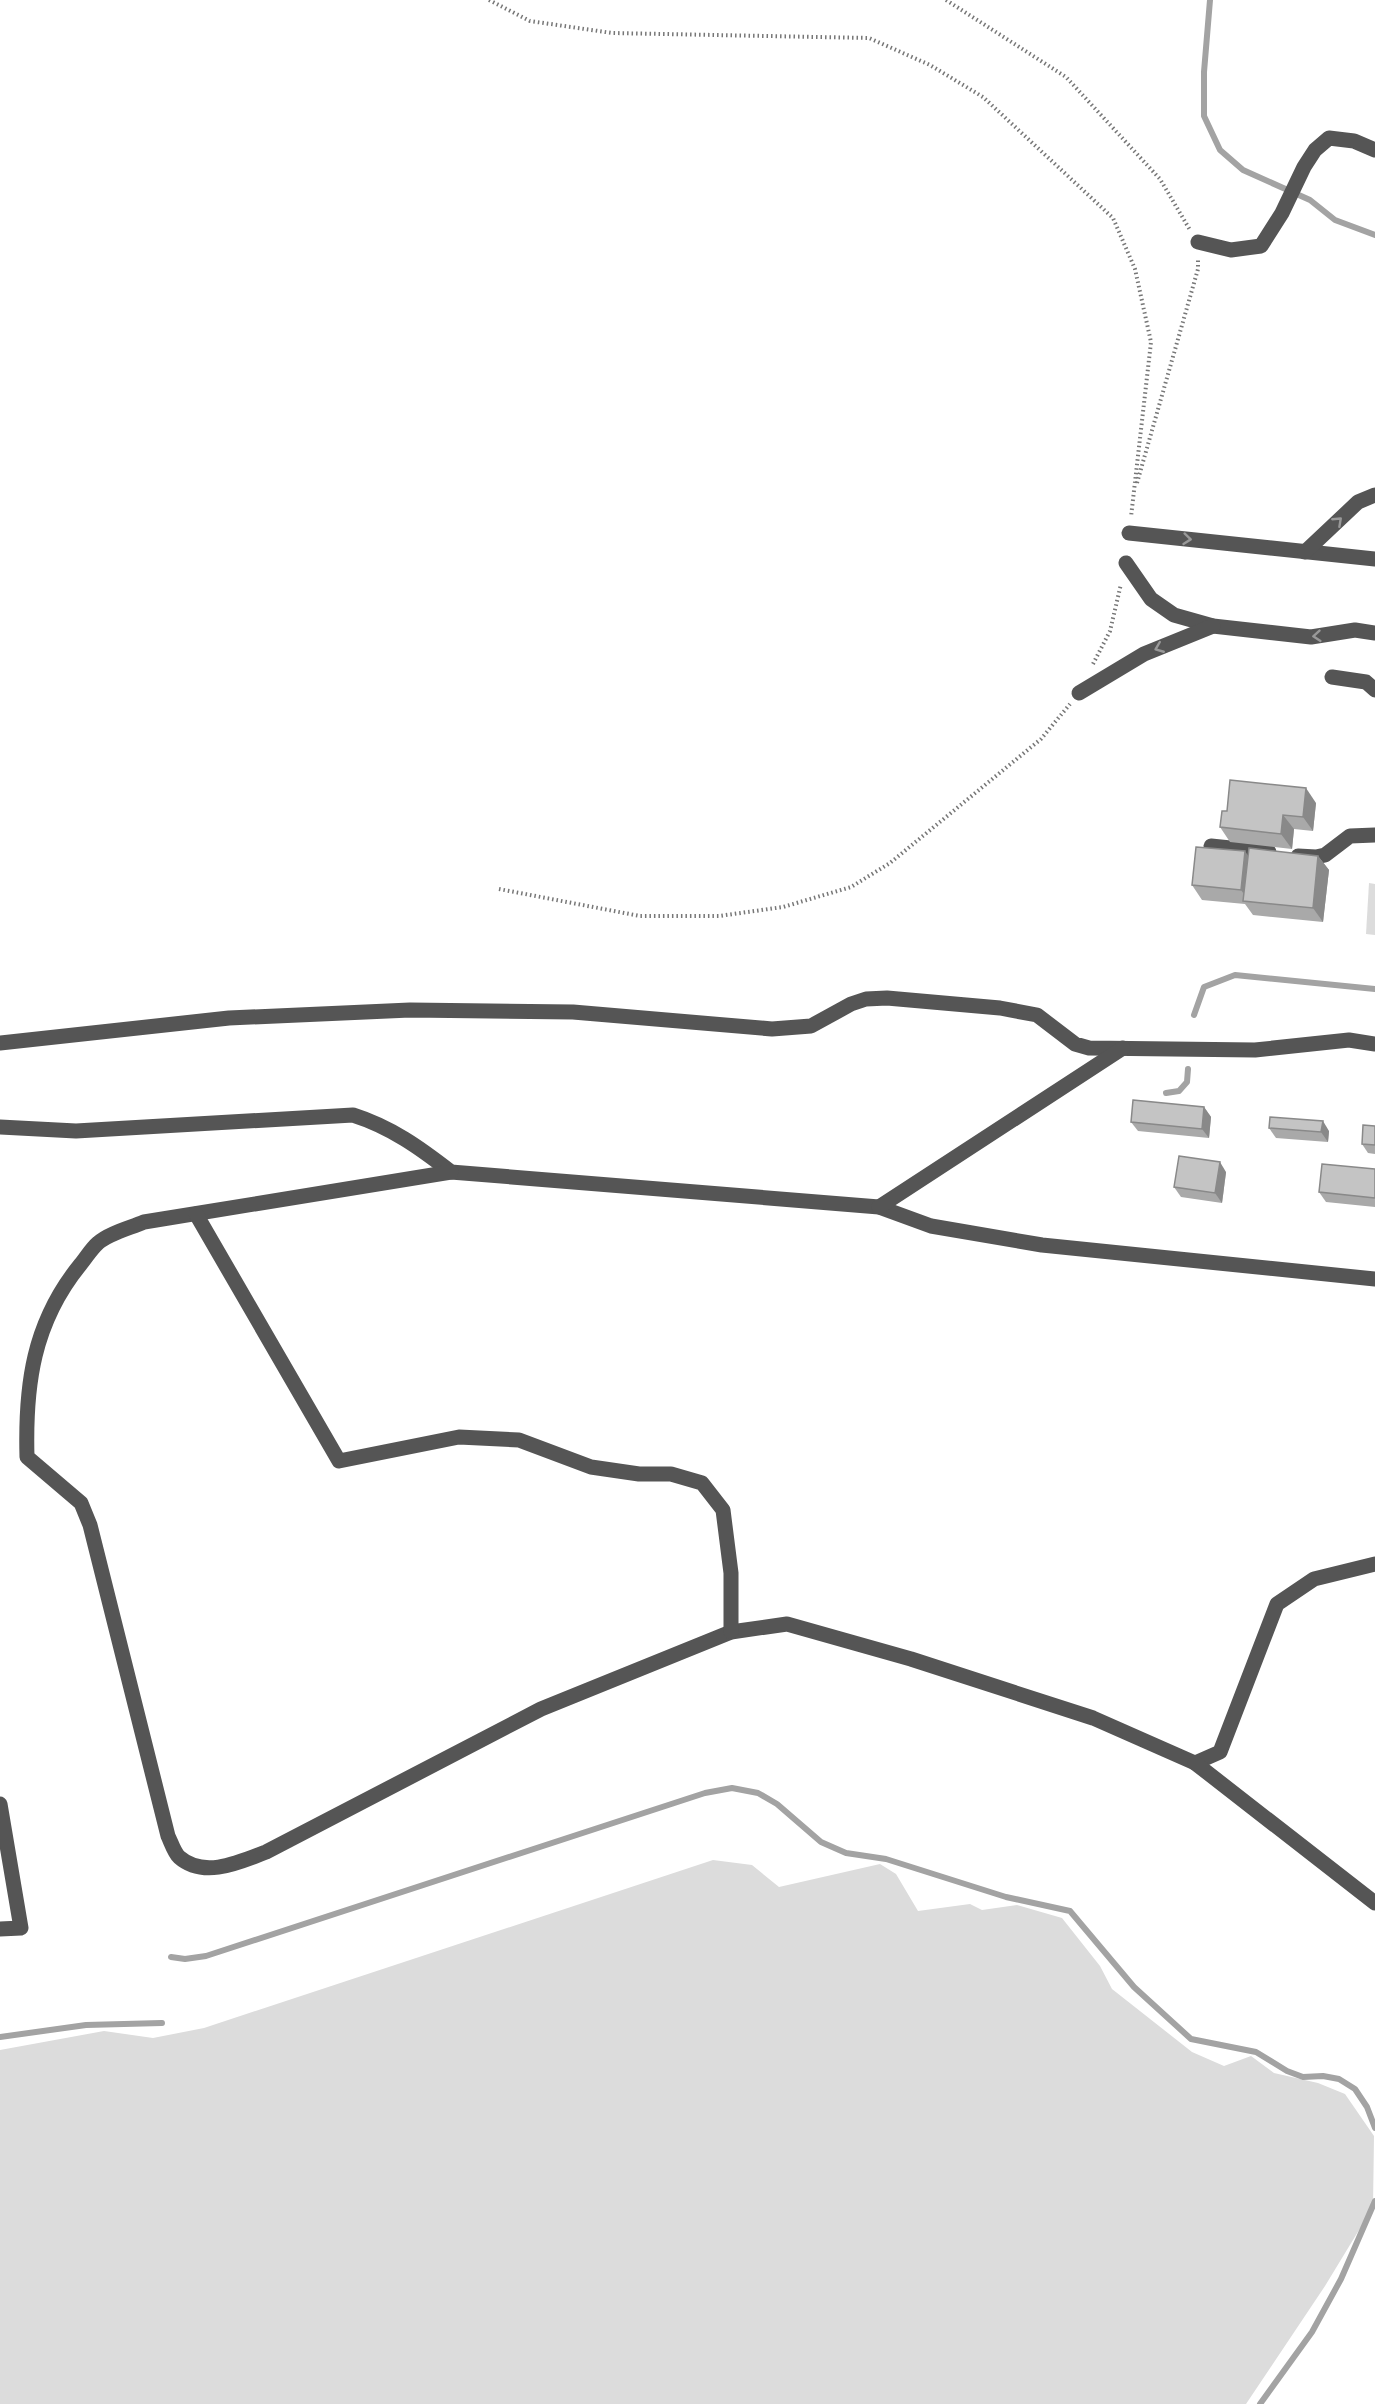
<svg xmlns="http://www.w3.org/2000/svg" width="1375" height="2404" viewBox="0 0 1375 2404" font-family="'Roboto Condensed',sans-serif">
	<rect width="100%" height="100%" fill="#fff"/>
	<g fill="#dcdcdc">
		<path d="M1369,883l6,1v51l-9,-1z"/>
		<path d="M713,1860l39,5 27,22 101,-23 16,10 22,37 52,-7 12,6 35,-5 45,13 38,48 12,23 80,63 32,14 27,-10 23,17 44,10 27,11 29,42 -1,71 -48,79 -79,118h-1246v-354l104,-19 49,7 51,-10z"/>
	</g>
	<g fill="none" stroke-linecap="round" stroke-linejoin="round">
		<g stroke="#a3a3a3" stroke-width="6">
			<path d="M1210,0l-6,72v44l16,34 23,20 67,30 25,20 40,15"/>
			<path d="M1194,1015l10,-28 31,-12 140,14"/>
			<path d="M1166,1093l13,-2 8,-9 1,-13"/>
			<path d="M171,1957l14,2 21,-3 499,-163 27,-5 26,5 19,11 44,38 25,11 40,6 120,38 64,14 64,76 57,52 65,13 31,19 16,6 20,-1 16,3 16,10 12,18 8,21"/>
			<path d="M0,2037l86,-12 76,-2"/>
			<path d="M1260,2404l52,-72 29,-53 34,-78"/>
		</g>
		<g stroke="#777" stroke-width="4" stroke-dasharray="1.5 3" stroke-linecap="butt">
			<path d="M489,0l41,21 82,12 257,5 61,27 53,32 130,121 22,51 16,73 -20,175"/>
			<path d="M946,0l120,77 94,102 30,51"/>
			<path d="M1137,483l61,-214v-10"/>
			<path d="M1093,664l17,-33 11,-47"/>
			<path d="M499,889l141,27h79l64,-9 68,-20 39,-24 151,-124 29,-35"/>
		</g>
		<g stroke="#555" stroke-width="15">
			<path d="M1198,242l33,8 30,-4 21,-33 22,-46 11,-17 14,-12 25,3 21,9"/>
			<path d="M1129,533l246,26"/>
			<path d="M1305,552l53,-50 17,-7"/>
			<path d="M1126,563l25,36 23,16 39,11 98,11 44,-7 20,3"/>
			<path d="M1332,677l34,5 9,8"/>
			<path d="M1079,693l65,-39 69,-28"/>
			<path d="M1211,846l58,6"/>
			<path d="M1298,856l18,1 9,-2 25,-19 25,-1"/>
			<path d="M0,1043l229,-25 181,-8 163,2 199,17 39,-3 40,-22 15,-5 21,-1 113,10 37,7 38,29 14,4 166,2 94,-10 26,4"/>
			<path d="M0,1127l76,4 277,-16c38,12 67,33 98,57l428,35 52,19 111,19 333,34"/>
			<path d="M451,1172l-307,50c-14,6 -35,11 -46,21 -7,6 -12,15 -18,22 -47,58 -55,120 -53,192l54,46 9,22 78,311c3,6 6,16 11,21 25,22 61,5 87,-5l275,-143 190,-77 56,-8 124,35 182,59 102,45 25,-11 57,-148 37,-25 61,-15"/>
			<path d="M879,1207l244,-159"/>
			<path d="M196,1214l143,247 120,-24 60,3 72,27 48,7h32l31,9 21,27 8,63v59"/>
			<path d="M1195,1763l180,140"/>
			<path d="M0,1804l21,124 -21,1"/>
		</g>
	</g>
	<g fill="#a9a9a9">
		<path d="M1316,803l-3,28 -19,-2 -2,20 -62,-7 -10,-15 7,-16z"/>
		<path d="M1248,856h70l11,14 -6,52 -70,-7 -8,-11 -43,-4 -10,-15z"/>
		<path d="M1204,1107l7,10 -2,21 -71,-7 -7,-9z"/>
		<path d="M1375,1126v28l-7,-1 -6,-9z"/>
		<path d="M1269,1128l60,3 -1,11 -52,-4z"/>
		<path d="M1375,1169v38l-49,-5 -7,-10z"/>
		<path d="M1226,1172l-4,31 -41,-6 -7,-10z"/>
	</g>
	<g fill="#898989">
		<path d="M1306,788l10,15 -3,28 -10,-14z"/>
		<path d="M1283,815l11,14 -2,20 -11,-15z"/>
		<path d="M1245,851l10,15 -6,35 -8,-11z"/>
		<path d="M1318,856l11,14 -6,52 -10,-14z"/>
		<path d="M1204,1107l7,10 -2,21 -7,-9z"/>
		<path d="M1323,1121l6,10 -1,11 -7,-10z"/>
		<path d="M1220,1162l6,10 -4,31 -7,-10z"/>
	</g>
	<g fill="#c4c4c4" stroke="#898989" stroke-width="1.5">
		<path d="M1230,780l76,8 -3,29 -20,-2 -2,19 -61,-7 2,-16h5z"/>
		<path d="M1196,847l49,4 -4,39 -49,-5z"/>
		<path d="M1249,848l69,8 -5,52 -70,-7z"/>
		<path d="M1133,1100l71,7 -2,22 -71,-7z"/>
		<path d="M1270,1117l53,4 -2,11 -52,-4z"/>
		<path d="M1363,1125l12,1v19l-13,-1z"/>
		<path d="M1179,1156l41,6 -5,31 -41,-6z"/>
		<path d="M1322,1164l53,5v29l-56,-6z"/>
	</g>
	<defs><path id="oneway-chevron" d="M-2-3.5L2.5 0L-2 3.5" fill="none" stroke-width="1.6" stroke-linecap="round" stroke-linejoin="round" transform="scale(1.5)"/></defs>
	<g stroke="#999">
		<use href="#oneway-chevron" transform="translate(1338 521) rotate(-43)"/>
		<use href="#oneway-chevron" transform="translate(1187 539) rotate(6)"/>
		<use href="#oneway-chevron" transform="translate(1317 636) rotate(175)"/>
		<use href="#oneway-chevron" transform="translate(1159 648) rotate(158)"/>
	</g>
</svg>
